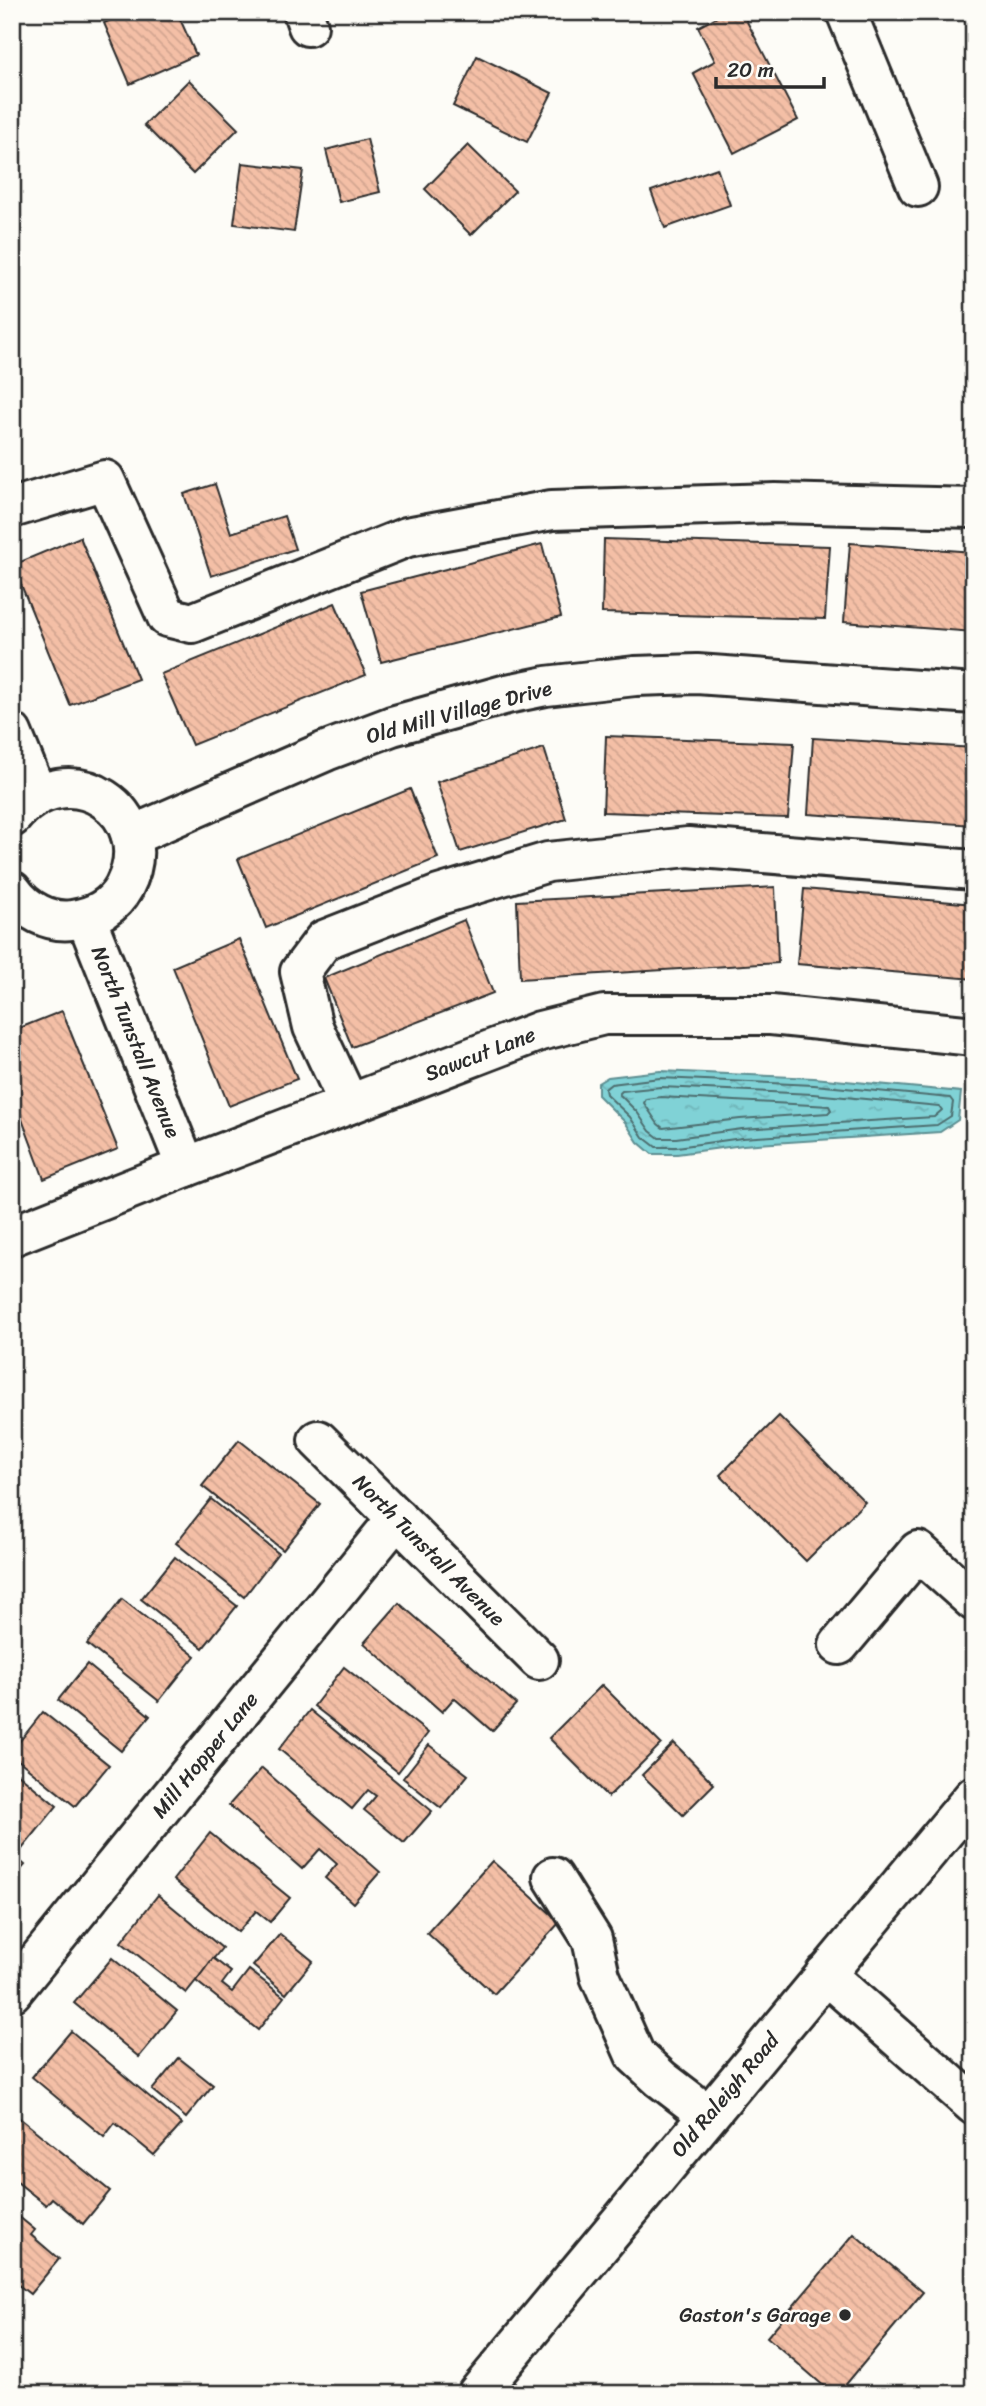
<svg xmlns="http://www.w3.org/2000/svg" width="986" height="2406" viewBox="0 0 986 2406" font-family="Sriracha,sans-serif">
	<defs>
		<pattern id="water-ripples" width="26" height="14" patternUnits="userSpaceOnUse" patternTransform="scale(1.75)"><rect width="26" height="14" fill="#80d2d6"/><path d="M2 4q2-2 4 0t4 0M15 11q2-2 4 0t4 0" fill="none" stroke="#6fb4b8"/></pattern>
		<pattern id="building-back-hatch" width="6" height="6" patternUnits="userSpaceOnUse" patternTransform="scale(1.75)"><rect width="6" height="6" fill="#f4bfa6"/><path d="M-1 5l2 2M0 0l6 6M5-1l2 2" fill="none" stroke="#d1a48f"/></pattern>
	</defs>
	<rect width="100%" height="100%" fill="#fdfcf7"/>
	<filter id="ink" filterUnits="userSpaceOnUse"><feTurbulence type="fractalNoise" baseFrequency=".0143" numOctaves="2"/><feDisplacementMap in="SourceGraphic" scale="14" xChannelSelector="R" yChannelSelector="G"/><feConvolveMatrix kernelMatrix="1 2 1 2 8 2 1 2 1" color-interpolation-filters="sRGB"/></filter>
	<g filter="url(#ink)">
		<path fill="url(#water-ripples)" stroke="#5e8f92" stroke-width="2" d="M660,1071l154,7 147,14 -3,28 -18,12 -197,13 -66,9h-25l-14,-12 -13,-20 -27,-27v-12l10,-6z"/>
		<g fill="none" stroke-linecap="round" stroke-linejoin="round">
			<g stroke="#4d6e6f" stroke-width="2">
				<path d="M660,1078l154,7 136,13 3,4 -2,14 -14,9 -195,13 -65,9h-21l-13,-10 -13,-20 -24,-23 -1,-5 6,-5z"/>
				<path d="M661,1087l152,7 126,12 3,4 -8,7 -192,12 -66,9h-17l-9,-7 -13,-19 -18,-18 3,-3z"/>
				<path d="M661,1097l151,8 17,1 2,4 -3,3 -88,6 -77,9 -5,-4 -14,-21 2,-4z"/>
			</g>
		</g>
		<g fill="url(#building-back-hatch)" stroke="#2b2b2b" stroke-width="2">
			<path d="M129,12h48l19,43 -66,29 -26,-61z"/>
			<path d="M431,12h60v2l-59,5z"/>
			<path d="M726,12h16l56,108 -64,33 -41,-80 22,-12 -17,-34z"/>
			<path d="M962,12h12v36z"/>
			<path d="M477,56l75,37 -25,49 -74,-36z"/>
			<path d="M189,80l49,49 -45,45 -49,-49z"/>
			<path d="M367,139l13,53 -41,10 -13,-52z"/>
			<path d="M468,145l47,46 -44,44 -46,-46z"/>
			<path d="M242,163l61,7 -9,62 -60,-8z"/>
			<path d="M717,168l13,37 -65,23 -14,-37z"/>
			<path d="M215,484l16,49 53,-17 11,33 -84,27 -27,-82z"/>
			<path d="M80,537l58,142 -68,26 -57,-140z"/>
			<path d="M604,539l226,7 -5,73 -223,-6z"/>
			<path d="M850,543l124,9v80l-130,-10z"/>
			<path d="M542,544l19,73 -180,45 -20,-71z"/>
			<path d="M335,603l31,72 -174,70 -31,-71z"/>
			<path d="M606,736l188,7 -6,75 -185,-6z"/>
			<path d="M813,738l161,10v77l-166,-11z"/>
			<path d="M544,748l22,71 -106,33 -23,-70z"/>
			<path d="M410,789l28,69 -172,70 -28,-69z"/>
			<path d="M775,887l3,76 -258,16 -3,-78z"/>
			<path d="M804,889l170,15v75l-177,-15z"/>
			<path d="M464,920l29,73 -141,54 -28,-69z"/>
			<path d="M239,939l58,140 -68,27 -56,-139z"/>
			<path d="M62,1011l56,138 -74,30 -32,-87v-61z"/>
			<path d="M779,1416l86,86 -59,59 -86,-86z"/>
			<path d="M239,1440l81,64 -37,46 -81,-64z"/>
			<path d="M211,1499l67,54 -34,44 -68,-54z"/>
			<path d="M175,1557l62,49 -34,42 -62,-49z"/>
			<path d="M122,1599l73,57 -36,45 -72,-57z"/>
			<path d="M399,1603l117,101 -24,27 -38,-33 -12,14 -78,-69z"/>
			<path d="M87,1664l63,52 -29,35 -63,-51z"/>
			<path d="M344,1667l84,66 -30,39 -84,-66z"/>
			<path d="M602,1685l59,59 -53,53 -59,-59z"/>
			<path d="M310,1710l122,101 -28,32 -40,-33 12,-14 -8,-6 -16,19 -73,-60z"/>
			<path d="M43,1712l66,53 -34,41 -63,-51v-4z"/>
			<path d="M674,1743l40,41 -31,31 -41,-40z"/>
			<path d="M429,1745l39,30 -27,33 -38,-30z"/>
			<path d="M262,1768l118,104 -27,31 -28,-25 12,-14 -17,-15 -18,20 -73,-64z"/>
			<path d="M12,1769l45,37 -35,43 -10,-8z"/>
			<path d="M210,1833l80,65 -20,24 -14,-11 -18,21 -65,-52z"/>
			<path d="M12,1854l13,11 -13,15z"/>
			<path d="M492,1861l68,61 -66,72 -67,-61z"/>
			<path d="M158,1895l64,53 -36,45 -65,-51z"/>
			<path d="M280,1934l33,27 -27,33 -33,-28z"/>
			<path d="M112,1958l65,53 -38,46 -65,-54z"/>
			<path d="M213,1958l18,14 -9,12 10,8 17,-22 35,27 -26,33 -62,-49z"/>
			<path d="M71,2031l111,93 -28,31 -39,-32 -11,14 -72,-60z"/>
			<path d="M179,2058l34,27 -27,33 -34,-28z"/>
			<path d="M12,2112l98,79 -27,33 -31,-26 -6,7 -34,-27z"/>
			<path d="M12,2211l23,19 -4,5 28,24 -29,35 -18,-14z"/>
			<path d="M854,2234l69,58 -85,102h-5l-66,-57z"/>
		</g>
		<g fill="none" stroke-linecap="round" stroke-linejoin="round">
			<defs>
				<g id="minor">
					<path d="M303,12l5,14"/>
					<path d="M846,12l72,175"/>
					<path d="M12,508l93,-28 62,137 25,6 215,-86 145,-27 223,-7 199,5"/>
					<path d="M12,733l25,61"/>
					<path d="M12,817c56,-68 151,-4 112,70 -11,20 -30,30 -52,33 -23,3 -47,-10 -60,-29"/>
					<path d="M131,836l195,-85 66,-25 115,-32 39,-8 89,-10 62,-2 277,20"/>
					<path d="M86,918l100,249"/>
					<path d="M349,1104l-36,-77 -13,-55 24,-32 115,-45 109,-33 140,-15 286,23"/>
					<path d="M12,1236l174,-69 354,-136 64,-16h167l203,21"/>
					<path d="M318,1440l221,220"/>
					<path d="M839,1645l79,-94 56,50"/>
					<path d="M553,1877l39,62 8,37 35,79 26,24 47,36"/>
					<path d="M825,1974l149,131"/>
					<path d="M12,1992l385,-474"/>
					<path d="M477,2394l497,-598"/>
				</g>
			</defs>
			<use href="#minor" stroke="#2b2b2b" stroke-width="44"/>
			<use href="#minor" stroke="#fdfcf7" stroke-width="38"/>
		</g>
	</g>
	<circle fill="#2b2b2b" stroke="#fdfcf7" stroke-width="2.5" cx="845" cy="2315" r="7"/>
	<g text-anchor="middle" stroke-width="5" stroke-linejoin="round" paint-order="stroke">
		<g font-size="21" fill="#2b2b2b" stroke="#fdfcf7">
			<text transform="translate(459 712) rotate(-15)" y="7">Old Mill Village Drive</text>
			<text transform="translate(136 1042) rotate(68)" y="7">North Tunstall Avenue</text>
			<text transform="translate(480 1054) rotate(-21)" y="7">Sawcut Lane</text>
			<text transform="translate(429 1550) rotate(45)" y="7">North Tunstall Avenue</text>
			<text transform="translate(205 1755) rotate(-51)" y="7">Mill Hopper Lane</text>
			<text transform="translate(725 2095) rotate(-50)" y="7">Old Raleigh Road</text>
		</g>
		<g font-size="21" fill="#2b2b2b" stroke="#fdfcf7" text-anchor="end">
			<text x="831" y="2322">Gaston's Garage</text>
		</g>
	</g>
	<rect width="986" height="2406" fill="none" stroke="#fdfcf7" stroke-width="42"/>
	<rect x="21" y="21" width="944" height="2364" fill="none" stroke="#2b2b2b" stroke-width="2.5" filter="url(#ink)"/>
	<path d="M716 77v10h108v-10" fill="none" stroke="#2b2b2b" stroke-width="3.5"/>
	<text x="727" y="77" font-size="21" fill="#2b2b2b" stroke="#fdfcf7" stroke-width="5" paint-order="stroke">20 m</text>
</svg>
